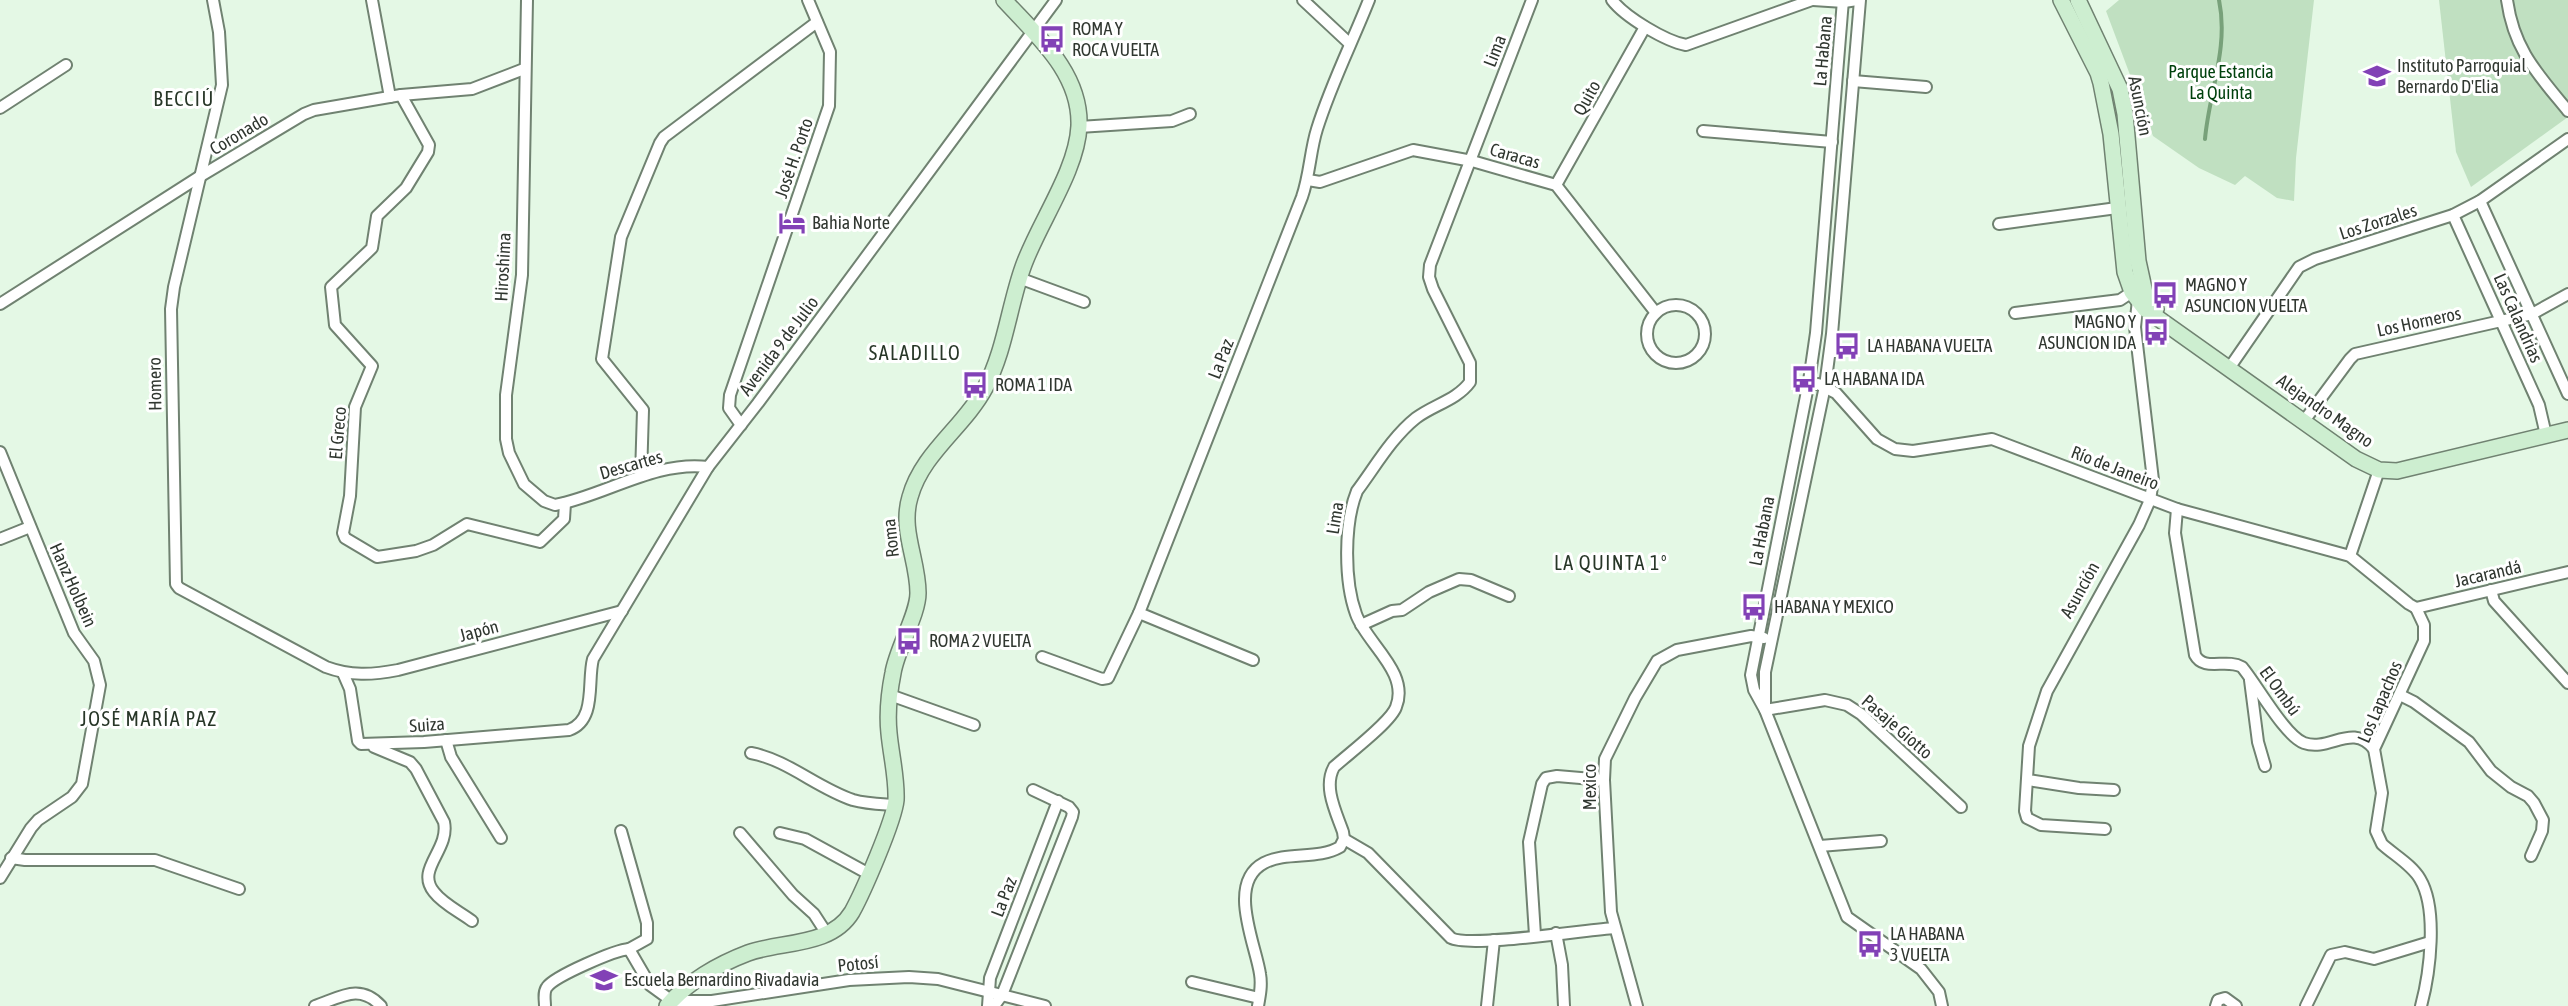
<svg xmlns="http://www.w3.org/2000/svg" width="2568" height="1006" viewBox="0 0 2568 1006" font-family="'Asap Condensed',sans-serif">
	<rect width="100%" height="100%" fill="#e4f8e5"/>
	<g fill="#c0e0c1">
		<path d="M2119,0h195l-18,158 -2,43 -17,-3 -32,-22 -10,9 -36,-17 -46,-32 -47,-125z"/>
		<path d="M2439,0h129v117l-97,70 -15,-35z"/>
	</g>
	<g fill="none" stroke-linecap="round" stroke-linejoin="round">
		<path stroke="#78a17a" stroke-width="4" d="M2205,139c4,-46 24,-92 14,-139"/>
		<defs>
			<g id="street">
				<path d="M213,0l6,32 3,53 -48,202 -3,22 5,275 3,4 147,79c24,9 46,8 72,3l224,-59"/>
				<path d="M372,0l18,97"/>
				<path d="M527,0l-5,275 -16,120v44l3,14 15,31 20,17 11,4c49,-9 101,-45 153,-38"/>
				<path d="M1303,0l46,43"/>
				<path d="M1612,0c13,17 53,41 74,45l126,-45"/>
				<path d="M1813,0l31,2 13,-2"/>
				<path d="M1843,0l-27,333 -7,48 -58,294 3,15 11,20 82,207 74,52 18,23 3,14"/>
				<path d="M2507,0c7,50 30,73 61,111"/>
				<path d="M1853,81l73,6"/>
				<path d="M401,95l28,50 -1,7 -22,36 -29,28 -5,32 -41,39 4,38 37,41 -17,41 -5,89 -7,37 2,5 32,19 7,-1 32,-5 17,-6 34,-21 73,18 24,-23 1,-16"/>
				<path d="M0,108l66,-43"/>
				<path d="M1079,127l93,-6 18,-7"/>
				<path d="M1703,131l129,11"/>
				<path d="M1308,180l12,2 93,-32 59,11 84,24 100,128"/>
				<path d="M1556,185l89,-158"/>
				<path d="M2480,201l88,193"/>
				<path d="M2453,215l86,190 7,30"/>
				<path d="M1999,224l118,-16"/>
				<path d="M1019,278l65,24"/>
				<path d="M0,304l199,-127 105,-63 10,-4 87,-15 71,-6 52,-20"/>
				<circle cx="1676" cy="334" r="29"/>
				<path d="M2015,313l105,-13 12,-8"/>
				<path d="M2230,367l69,-100 16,-8 138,-44 27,-14 88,-62"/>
				<path d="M1818,384l18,9 41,46 18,10 18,2 79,-12 185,70 173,47 59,48 7,4"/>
				<path d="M2304,421l46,-62 5,-5 177,-40 36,-20"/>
				<path d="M741,425l-12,-17 1,-13 99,-289 1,-54 -22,-52"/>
				<path d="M0,452l74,181 20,28 6,24 -18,99 -10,13 -34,23 -7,8 -31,50"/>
				<path d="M641,476l2,-66 -41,-51 19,-122 39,-94 4,-6 153,-115"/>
				<path d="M2177,509l-2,24 20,122c9,17 31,3 47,12 15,18 43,69 62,76 26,9 48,-21 70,6"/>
				<path d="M0,539l30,-12"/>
				<path d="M2350,556l29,-86"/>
				<path d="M2491,590l3,11 74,82"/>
				<path d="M2416,608l8,17v16l-50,108 8,44 -6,38 6,13c12,11 30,21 38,35 18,30 10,94 1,127"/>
				<path d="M2416,608l152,-36"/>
				<path d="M1361,625l31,-14 10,-1 27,-18 30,-13 12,1 38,16"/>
				<path d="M1042,657l60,22 6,-1 31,-65"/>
				<path d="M1253,660l-114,-47 163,-416c8,-23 8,-46 15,-68 14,-45 35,-86 52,-129"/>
				<path d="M343,673l7,16 8,52 3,3 63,-2 145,-12c28,-10 18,-49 24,-71l115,-192 50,-64 298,-403"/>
				<path d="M2250,680l8,62 7,24"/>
				<path d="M890,695l84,30"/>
				<path d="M2400,695l14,7 55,40 22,29 20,16 17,9 6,7 9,17 -1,11 -11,25"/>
				<path d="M1765,707v-35l60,-286 7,-52 28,-334"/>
				<path d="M1765,710l60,-10 22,5 14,9 100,93"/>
				<path d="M446,740l5,17 50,81"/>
				<path d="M374,747l36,15 6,7 28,53c6,28 -29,47 -10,70 9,12 26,20 38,29"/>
				<path d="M751,753c37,7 66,35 102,47 14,4 28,4 42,5"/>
				<path d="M2028,780l51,8 35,2"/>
				<path d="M2105,829l-64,-4 -14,-7 -2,-7 4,-65 18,-55 92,-166 11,-25 3,-20 -18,-153 3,-27"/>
				<path d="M621,831l26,92v16l-18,10"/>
				<path d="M740,833l53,62 21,19 13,20"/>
				<path d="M780,833l25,6 64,35"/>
				<path d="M1344,839l24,14 83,85c18,10 135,-8 163,-10"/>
				<path d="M1820,846l61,-5"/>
				<path d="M11,858l14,2h130l84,29"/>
				<path d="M1556,933l6,32 2,41"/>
				<path d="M1535,935l-6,-93 13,-58 4,-6 11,-2 47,4"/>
				<path d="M1192,982l67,16"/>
				<path d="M315,1006c26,-9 45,-23 66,0"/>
				<path d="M545,1006c0,-6 -2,-14 2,-19 8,-11 68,-37 82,-38l21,36 22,16h40l137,-21 60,-3 29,2 107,27"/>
				<path d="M988,1006l2,-28 68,-177"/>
				<path d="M994,1006l8,-11 70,-178 1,-5 -4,-5 -36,-17"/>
				<path d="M1258,1006c2,-11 4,-21 2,-32 -4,-29 -34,-91 4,-111 23,-12 54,-3 76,-16l4,-8 -1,-7c-7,-20 -20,-45 -9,-65 13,-12 57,-45 62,-60 14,-35 -30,-64 -40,-93 -12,-33 -12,-91 1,-123 18,-24 35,-54 59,-73 17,-13 41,-18 54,-36v-19l-37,-74 -4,-12 1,-12 102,-265"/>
				<path d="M1487,1006l7,-66"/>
				<path d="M1637,1006l-26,-94 -7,-132 1,-21 30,-61 22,-37 20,-11 74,-14 13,2"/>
				<path d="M2216,1006l2,-6 7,-2 11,8"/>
				<path d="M2306,1006l25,-51 14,-3 29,7 56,-17"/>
			</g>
			<g id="secondary">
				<path d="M2061,0l37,73 3,10 10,51 14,138 7,20 13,17 211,150 23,11 18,1 171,-41"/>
				<path d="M2078,0l42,89 5,25 13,147 7,32 11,16"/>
				<path d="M667,1006c20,-24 52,-42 81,-53 33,-12 83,-6 104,-41 11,-20 42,-91 44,-112 1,-22 -5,-45 -7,-67 -2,-19 0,-40 4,-60 4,-25 25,-58 25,-80 0,-33 -18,-63 -8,-96 12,-44 54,-70 75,-109 20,-37 24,-82 38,-121 15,-43 54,-96 56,-141 2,-53 -42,-90 -75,-126"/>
			</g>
		</defs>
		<use href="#street" stroke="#708271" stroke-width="14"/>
		<use href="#secondary" stroke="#708271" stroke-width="18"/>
		<use href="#street" stroke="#fff" stroke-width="10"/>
		<use href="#secondary" stroke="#cdeed0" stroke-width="15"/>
	</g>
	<defs>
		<symbol id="bus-bare" viewBox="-9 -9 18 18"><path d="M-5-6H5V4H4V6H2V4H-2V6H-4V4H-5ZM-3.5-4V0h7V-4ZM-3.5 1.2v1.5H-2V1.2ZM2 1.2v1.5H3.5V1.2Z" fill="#8241b6" stroke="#fff" stroke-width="2.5" paint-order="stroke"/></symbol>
		<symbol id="school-bare" viewBox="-9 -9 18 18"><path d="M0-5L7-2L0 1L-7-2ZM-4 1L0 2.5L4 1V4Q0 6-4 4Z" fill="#8241b6" stroke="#fff" stroke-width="2.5" paint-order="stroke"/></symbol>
		<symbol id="hotel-bare" viewBox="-9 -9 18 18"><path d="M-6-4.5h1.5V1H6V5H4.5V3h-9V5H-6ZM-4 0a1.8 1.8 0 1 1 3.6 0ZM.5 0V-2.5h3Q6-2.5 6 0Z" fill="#8241b6" stroke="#fff" stroke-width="2.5" paint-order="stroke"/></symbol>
	</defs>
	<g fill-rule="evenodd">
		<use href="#bus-bare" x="1033" y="20" width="38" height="38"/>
		<use href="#school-bare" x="2358" y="57" width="38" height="38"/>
		<use href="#hotel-bare" x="773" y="204" width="38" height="38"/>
		<use href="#bus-bare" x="2146" y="276" width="38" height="38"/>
		<use href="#bus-bare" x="2137" y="313" width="38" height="38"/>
		<use href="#bus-bare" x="1828" y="327" width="38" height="38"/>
		<use href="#bus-bare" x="1785" y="360" width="38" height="38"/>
		<use href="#bus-bare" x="956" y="366" width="38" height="38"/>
		<use href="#bus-bare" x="1735" y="588" width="38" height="38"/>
		<use href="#bus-bare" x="890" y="622" width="38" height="38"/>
		<use href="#bus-bare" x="1851" y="925" width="38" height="38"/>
		<use href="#school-bare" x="585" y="961" width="38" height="38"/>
	</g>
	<g text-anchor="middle" stroke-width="6" stroke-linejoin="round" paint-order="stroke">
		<g font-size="18" fill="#303730" stroke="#fff" text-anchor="start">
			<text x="1072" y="35">ROMA Y<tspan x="1072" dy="21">ROCA VUELTA</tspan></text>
			<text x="2397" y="72">Instituto Parroquial<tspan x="2397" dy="21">Bernardo D'Elia</tspan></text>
			<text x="812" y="229">Bahia Norte</text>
			<text x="2185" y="291">MAGNO Y<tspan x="2185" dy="21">ASUNCION VUELTA</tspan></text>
			<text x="2136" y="328" text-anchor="end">MAGNO Y<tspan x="2136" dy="21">ASUNCION IDA</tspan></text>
			<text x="1867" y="352">LA HABANA VUELTA</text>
			<text x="1824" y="385">LA HABANA IDA</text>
			<text x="995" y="391">ROMA 1 IDA</text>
			<text x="1774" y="613">HABANA Y MEXICO</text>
			<text x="929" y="647">ROMA 2 VUELTA</text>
			<text x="1890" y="940">LA HABANA<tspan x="1890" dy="21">3 VUELTA</tspan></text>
			<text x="624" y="986">Escuela Bernardino Rivadavia</text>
		</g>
		<g font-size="18" fill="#303730" stroke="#fff">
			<text transform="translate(1495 51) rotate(-69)" y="6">Lima</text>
			<text transform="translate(1823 51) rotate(-85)" y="6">La Habana</text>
			<text transform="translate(1587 98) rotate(-61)" y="6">Quito</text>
			<text transform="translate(2140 106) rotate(79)" y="6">Asunción</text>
			<text transform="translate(239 134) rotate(-31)" y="6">Coronado</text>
			<text transform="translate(1515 156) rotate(16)" y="6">Caracas</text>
			<text transform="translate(794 158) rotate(-71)" y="6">José H. Porto</text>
			<text transform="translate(2378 222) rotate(-18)" y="6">Los Zorzales</text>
			<text transform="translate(503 267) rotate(-87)" y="6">Hiroshima</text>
			<text transform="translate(2518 318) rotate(66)" y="6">Las Calandrias</text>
			<text transform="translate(2419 322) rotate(-12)" y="6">Los Horneros</text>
			<text transform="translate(779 346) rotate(-53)" y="6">Avenida 9 de Julio</text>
			<text transform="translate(1221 359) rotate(-69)" y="6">La Paz</text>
			<text transform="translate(155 384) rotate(-91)" y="6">Homero</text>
			<text transform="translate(2325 411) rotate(35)" y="6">Alejandro Magno</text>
			<text transform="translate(338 433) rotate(-85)" y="6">El Greco</text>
			<text transform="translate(631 465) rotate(-16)" y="6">Descartes</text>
			<text transform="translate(2115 468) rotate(21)" y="6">Río de Janeiro</text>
			<text transform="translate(1335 518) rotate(-81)" y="6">Lima</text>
			<text transform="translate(1762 531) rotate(-79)" y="6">La Habana</text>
			<text transform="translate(891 538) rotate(-96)" y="6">Roma</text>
			<text transform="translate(2488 574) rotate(-13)" y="6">Jacarandá</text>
			<text transform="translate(73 585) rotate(66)" y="6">Hanz Holbein</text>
			<text transform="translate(2080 590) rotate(-61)" y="6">Asunción</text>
			<text transform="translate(479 631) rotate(-15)" y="6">Japón</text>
			<text transform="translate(2280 691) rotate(54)" y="6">El Ombú</text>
			<text transform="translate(2380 702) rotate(-67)" y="6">Los Lapachos</text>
			<text transform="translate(427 725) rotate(-4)" y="6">Suiza</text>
			<text transform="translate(1897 727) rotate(41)" y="6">Pasaje Giotto</text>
			<text transform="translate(1590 787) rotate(-90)" y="6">Mexico</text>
			<text transform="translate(1004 897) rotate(-69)" y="6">La Paz</text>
			<text transform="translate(858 964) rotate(-6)" y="6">Potosí</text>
		</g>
		<g font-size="18" fill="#00410d" stroke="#fff">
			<text x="2221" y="78">Parque Estancia<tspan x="2221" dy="21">La Quinta</tspan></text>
		</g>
		<g font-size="20" letter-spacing="1.5" fill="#273627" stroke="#fff">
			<text x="184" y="106">BECCIÚ</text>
			<text x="915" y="360">SALADILLO</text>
			<text x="1611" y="570">LA QUINTA 1°</text>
			<text x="149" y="726">JOSÉ MARÍA PAZ</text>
		</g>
	</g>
</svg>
